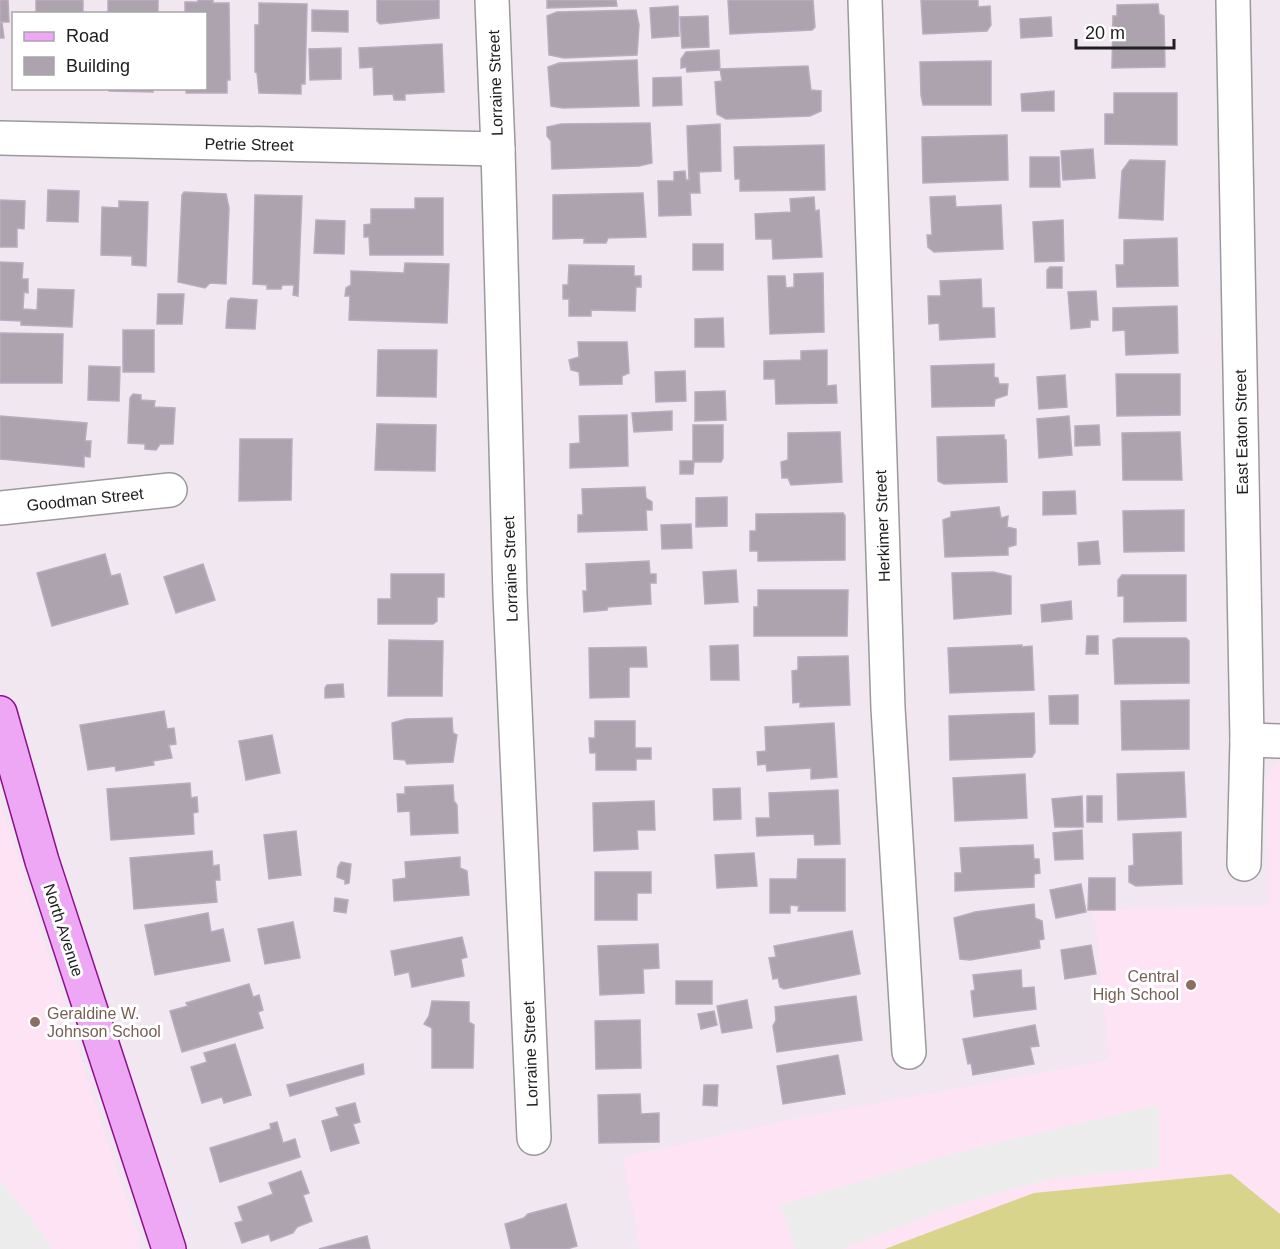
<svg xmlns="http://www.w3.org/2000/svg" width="1280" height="1249" viewBox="0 0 1280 1249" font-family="Helvetica,sans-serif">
	<rect width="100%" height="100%" fill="#f0e7f0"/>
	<g fill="#fde3f4">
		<path d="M1280,759v490h-640l-18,-92 177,-39 310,-58 -15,-150 174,-5 -1,-124 3,-10z"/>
		<path d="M0,802l140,440 -1,7h-139z"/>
	</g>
	<path fill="#d8d48c" d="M1231,1174l49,40v35h-395l149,-56z"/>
	<g fill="#ececec">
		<path d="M1159,1105v63l-105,10 -95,26 -117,45h-46l-16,-44 187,-55z"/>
		<path d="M0,1180l44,55 8,14h-52z"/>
	</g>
	<g fill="#aca3ae" stroke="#bbabc0" stroke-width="1.5">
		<path d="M0,0h8l1,22h-9z"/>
		<rect x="36" y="0" width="47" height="14"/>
		<rect x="108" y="0" width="50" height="14"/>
		<path d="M198,0h15v3h16l1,77h-3v13h-41v-5h20v-74h-21v-12h13z"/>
		<path d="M377,0h62v18l-59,6 -3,-3z"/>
		<path d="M547,0h69l1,6 -70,2z"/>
		<path d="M728,0h85l2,27 -3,3 -82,4z"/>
		<path d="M921,0h57v7l12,-1 1,19 -4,6 -64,3z"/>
		<path d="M259,3l48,1 -2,80h-4v10l-42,-1 -2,-20 -2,-1v-47h4z"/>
		<path d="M1158,4l1,10 5,2 1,51 -53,1 1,-52h4v-11z"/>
		<path d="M678,6l1,30 -27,2 -2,-30z"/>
		<path d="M312,10l36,1v21l-36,-1z"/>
		<path d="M636,10l3,15 -2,30 -73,3 -15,-3 -2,-39 10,-4z"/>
		<path d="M708,16l1,31 -27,1 -2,-31z"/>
		<path d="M1051,17l1,19 -31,2 -1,-19z"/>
		<path d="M0,23h2l2,15h-4z"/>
		<path d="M442,44l2,48 -39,2v6h-11l-1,-6 -19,1 -1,-28 -13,1 -1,-20z"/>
		<path d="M341,48v31l-31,1 -1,-31z"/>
		<path d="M719,50l1,20 -33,2 -1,-5 -5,1v-9l5,-7z"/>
		<path d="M637,60l2,46 -76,2 -12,-2 -3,-39 11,-4z"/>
		<path d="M991,61v44h-68l-2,-10 -1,-33z"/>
		<path d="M808,66l3,24 10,1v20l-11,5 -84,3 -9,-5 -2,-32 7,-1 -2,-12z"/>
		<path d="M681,77l1,28 -29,1v-28z"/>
		<path d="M109,88h44v4l-44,-1z"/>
		<path d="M1054,91v20h-32l-1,-17z"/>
		<path d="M1114,93h63v52l-72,-1v-30h9z"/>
		<path d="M650,123l2,40 -13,3 -87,3 -1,-28 -4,-5v-9l14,-3z"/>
		<path d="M720,124l1,47 -22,1 1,21h-10l1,22 -32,1 -1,-35h16v-9l11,-1 1,9h3l-2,-54z"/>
		<path d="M1007,135l1,45 -85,3 -1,-46z"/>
		<path d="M824,145l1,45 -85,1v-12h-5l-1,-32z"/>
		<path d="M1093,149l2,29 -32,2 -2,-29z"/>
		<path d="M1030,157h29l1,30h-30z"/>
		<path d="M1130,160l35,1 -2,59 -44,-2 3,-47z"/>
		<path d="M48,190l31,1 -1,31 -31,-1z"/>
		<path d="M184,192l42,2 3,14 -3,76 -16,-1 -5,5 -27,-6 4,-87z"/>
		<path d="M643,193l3,44 -38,1 -2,5h-22v-5l-31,1v-44z"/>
		<path d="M255,195l47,1 -4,100 -5,-1 1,-10h-12l-1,4h-14v-4l-14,-1z"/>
		<path d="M955,196l1,11 45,-2 2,44 -69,3 -6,-5 -1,-12h5l-2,-38z"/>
		<path d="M814,197l1,14 4,-1 3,47 -49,2 -1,-20h-16l-1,-25 36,-2 -1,-13z"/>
		<path d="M415,198h28v57h-73l-1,-18h-5v-12l7,-1v-15h44z"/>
		<path d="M0,200l25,1 -1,28 -7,-1v19h-17z"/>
		<path d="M119,201l29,1 -2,64 -14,-1v-9l-31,-1 1,-48 17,1z"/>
		<path d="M316,220l29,1 -1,33 -30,-1z"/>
		<path d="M1063,220l1,41 -29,1 -2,-40z"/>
		<path d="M1177,238l1,48 -61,1 -1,-22h8v-25z"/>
		<rect x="693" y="244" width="30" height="26"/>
		<path d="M0,262l23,1 -1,16h6v14l-4,-1 -1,17 14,1 1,-21 36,1 -2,37 -51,-2v-4l-21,-1z"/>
		<path d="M405,263l44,1 -2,59 -98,-3 1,-24h-5l1,-8 5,-3v-14l53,2z"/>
		<path d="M569,265l65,1v10h7v11h-5l-1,24 -44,-1v6h-22v-17h-6v-14h5z"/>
		<path d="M1050,267h12v21h-15v-18z"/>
		<path d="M823,273l1,59 -54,2 -2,-58h17l1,12 8,-1v-13z"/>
		<path d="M981,279l1,29h12l1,29 -55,3 -1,-17 -10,1 -1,-28h13l-1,-15z"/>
		<path d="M1096,291l2,29h-8v7l-19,2 -3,-37z"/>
		<path d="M158,294h26l-2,30h-25z"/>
		<path d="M231,298l26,2 -2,29 -29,-1 2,-27z"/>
		<path d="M1177,306l1,47 -52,2 -1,-25 -12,1v-23z"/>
		<path d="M723,318l1,29h-29v-28z"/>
		<rect x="123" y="330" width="31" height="42"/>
		<path d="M0,333l63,1 -1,49h-62z"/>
		<path d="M578,342h49l2,31 -7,3v8l-42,1 -1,-13 -8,-2 -2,-10 10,-3z"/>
		<path d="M378,350h59l-1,47 -59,-1z"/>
		<path d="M827,350v36l9,-1 1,18 -61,1 -1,-25h-11v-18l37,-1v-9z"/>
		<path d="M994,364v13l4,1 1,6h9l-1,11 -12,4 -1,7 -62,1 -1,-41z"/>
		<path d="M89,366l31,1 -1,34 -31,-1z"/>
		<path d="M685,371l1,30 -30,1 -1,-30z"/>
		<path d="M1116,374h64v41l-63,1z"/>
		<path d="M1065,375l2,32 -28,2 -2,-32z"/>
		<path d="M725,391l1,29 -31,1v-29z"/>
		<path d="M133,394l8,1v5l14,1 -1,6 21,1 -2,36h-13l-4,6 -11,-1v-5l-17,-1 2,-45z"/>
		<path d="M672,411v19l-38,2 -2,-19z"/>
		<path d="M627,415l1,51 -58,2v-24l10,-1 -1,-27z"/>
		<path d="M0,416l87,7 -2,18h6l-1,16 -6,-1v11l-84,-8z"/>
		<path d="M1069,416l3,39 -33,3 -2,-39z"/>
		<path d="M377,424l59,1 -1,46 -60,-1z"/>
		<path d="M693,425h30v33l-2,4h-27l-1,12h-13v-13h13z"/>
		<path d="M1099,425l1,20 -25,1v-20z"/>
		<path d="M840,432l2,50 -51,3 -3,-7h-6l-1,-16 7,-2v-27z"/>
		<path d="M1180,432l2,48h-59l-1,-47z"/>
		<path d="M1004,435v4l2,1 1,42 -63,2 -6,-3 -1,-44z"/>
		<path d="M240,439h52l-1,61 -52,1z"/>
		<path d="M645,487l1,11 6,4v8h-6l1,20 -69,2v-17h5l-1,-26z"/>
		<path d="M1075,491l1,23 -33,1v-23z"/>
		<path d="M727,497v29l-31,1v-29z"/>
		<path d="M999,507l2,11 7,-2 -1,11 9,2v16l-8,2v8l-63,2 -2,-37 8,-3v-5z"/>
		<path d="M1184,510v41l-60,1 -1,-41z"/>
		<path d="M843,513l2,3v44l-87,1v-10h-8v-20h6v-17z"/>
		<path d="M691,524l1,24 -30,1 -1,-24z"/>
		<path d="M1098,541l2,23 -21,1 -1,-22z"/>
		<path d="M105,554l6,22 9,-2 8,30 -76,22 -15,-53z"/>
		<path d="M649,561l1,13h6v9h-6l1,21 -43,3 -1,3 -23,2 -1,-21h4l-1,-27z"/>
		<path d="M203,564l12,36 -39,13 -12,-36z"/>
		<path d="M736,570l2,32 -33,2 -2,-32z"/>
		<path d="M993,572l18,4v38l-57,5 -2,-46z"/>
		<path d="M391,574h53v23h-7v24l-4,3h-55v-25h13z"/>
		<path d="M1122,575h64v46l-62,1v-26h-6v-16z"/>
		<path d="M758,590h90l-1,46h-93v-29h4z"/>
		<path d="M1071,601l1,18 -30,3 -1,-17z"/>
		<path d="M1087,636h11v18h-12z"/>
		<path d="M1118,638h68l3,3v42l-74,1 -2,-44z"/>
		<path d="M389,640l54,1 -1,55h-54z"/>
		<path d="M738,645l1,35h-28l-1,-34z"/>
		<path d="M1022,645v2l10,-1 2,44 -84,3 -2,-45z"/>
		<path d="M646,647l1,20h-18v30l-39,1 -1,-50z"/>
		<path d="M848,656l2,49 -50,2v-5l-7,1 -1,-32 6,-1v-13z"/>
		<path d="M343,684l1,13 -19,1v-10l2,-3z"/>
		<path d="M1078,695v29h-28l-1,-28z"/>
		<path d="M1189,700v49l-67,1 -1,-49z"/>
		<path d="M164,711l3,18 7,-1 2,16 -7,1 3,13 -19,3 1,4 -38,6 -1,-5 -27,4 -8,-45z"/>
		<path d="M1034,713l1,39 -3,5 -82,3 -1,-44z"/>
		<path d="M452,718l1,15 4,2 -4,27 -46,2 -2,-4 -11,-1 -2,-36 14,-4z"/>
		<path d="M595,721h40v27h16v11h-15v11h-40v-17h-6l-1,-15h6z"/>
		<path d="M834,723l3,54 -26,2v-11l-44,3 -1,-7 -8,1 -1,-13 9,-1 -1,-24z"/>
		<path d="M272,735l8,38 -34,7 -7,-39z"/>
		<path d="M1184,772l2,45 -68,3 -1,-46z"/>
		<path d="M1025,774l2,44 -72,3 -2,-43z"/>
		<path d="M190,783l1,15 6,-1 1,15 -5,1 1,21 -83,6 -4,-51z"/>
		<path d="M453,785l1,16 3,4 1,28 -47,2 -1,-24 -12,1 -1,-18h8v-7z"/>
		<path d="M740,788l1,31 -27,1 -1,-31z"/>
		<path d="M838,790l2,54 -25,1 -1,-11 -57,2 -1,-18h14l-1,-25z"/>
		<path d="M1082,796l1,31h-28l-3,-28z"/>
		<rect x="1087" y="796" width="15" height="26"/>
		<path d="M654,801l1,29h-18l1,19 -44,2 -1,-48z"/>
		<path d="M1082,830l1,29 -28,1 -2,-27z"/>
		<path d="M296,831l5,44 -32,4 -5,-44z"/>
		<path d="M1181,832l1,52 -46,2 -7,-4v-16l5,-1 -1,-31z"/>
		<path d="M1033,845l1,14h5l1,14 -6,1v13l-79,4v-18h7l-2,-25z"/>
		<path d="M212,851l1,15 6,-1 1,15h-5l2,22 -83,7 -4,-51z"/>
		<path d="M754,853l3,33 -40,2 -2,-33z"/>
		<path d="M460,857v11l7,3 2,24 -75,6 -1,-21 13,-2 -1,-16z"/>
		<path d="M798,859h47v52h-47l1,-5 -9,-1v8h-20v-34h27z"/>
		<path d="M341,862l10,2 -2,19 -4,1v-4l-8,-3 1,-10z"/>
		<path d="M595,872h56v21h-14v27h-42z"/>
		<path d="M1089,878h26v32h-27z"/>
		<path d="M1081,884l5,28 -30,6 -6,-28z"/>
		<path d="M335,898l13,2 -2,13 -12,-2z"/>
		<path d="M1034,904l1,14 7,3 2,18 -5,1 1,8 -70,12 -10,-1 -6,-41 21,-6z"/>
		<path d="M208,913l3,19 12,-3 7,32 -75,14 -10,-50z"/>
		<path d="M293,922l7,36 -35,6 -7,-35z"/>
		<path d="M852,931l8,43 -76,15 -4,-2 -2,-9 -5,1 -4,-21 7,-1 -2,-11z"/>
		<path d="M462,937l5,20 -6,2 3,17 -52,11 -3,-15 -14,3 -4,-24z"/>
		<path d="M658,944l1,24 -16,1 1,24 -44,2 -2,-49z"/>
		<path d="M1091,945l5,29 -31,5 -4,-29z"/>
		<path d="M1021,970l1,18 12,-1 2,22 -62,8 -3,-26 4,-1 -2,-15z"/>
		<rect x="676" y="981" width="36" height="23"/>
		<path d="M249,984l4,13 6,-2 4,15 -5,2 5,16 -81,24 -12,-41 18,-5 -2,-3z"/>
		<path d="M856,996l6,44 -85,12 -4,-26 3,-6 -1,-13z"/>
		<path d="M747,1000l5,28 -30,5 -5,-27z"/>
		<path d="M432,1001l37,1v20l5,3 -1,43h-41v-40l-8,-4 5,-8z"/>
		<path d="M714,1011l3,14 -16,4 -3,-15z"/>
		<path d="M640,1020l1,48 -45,1 -1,-48z"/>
		<path d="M1035,1025l4,21 -9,1 4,17 -61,11 -2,-12 -3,1 -5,-25z"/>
		<path d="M235,1044l16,51 -27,8 -2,-6 -20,6 -11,-36 16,-5 -3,-9z"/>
		<path d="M838,1055l7,39 -62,10 -6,-38z"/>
		<path d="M363,1064l1,10 -74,22 -2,-7 -1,-4z"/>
		<path d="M704,1085h14l-1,21 -14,-1z"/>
		<path d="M640,1094l1,20 18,-1v29l-60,1 -1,-48z"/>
		<path d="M355,1103l5,19 -7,2 6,19 -28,8 -9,-30 17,-5 -3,-8z"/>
		<path d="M277,1122l6,21 12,-4 5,18 -80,25 -10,-34 61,-19 -1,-5z"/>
		<path d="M301,1171l8,22 -6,2 9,26 -15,6 -4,6 -22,8 -2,-7 -27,9 -7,-20 8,-2 -5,-14 35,-13 -4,-11z"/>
		<path d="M566,1204l11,42 -10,3h-56l-6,-25 19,-6 4,-4z"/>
		<path d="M367,1236l3,13h-51z"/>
	</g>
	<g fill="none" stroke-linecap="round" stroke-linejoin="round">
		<defs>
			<g id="minor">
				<path d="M492,0l6,149 12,446 24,543"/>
				<path d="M865,0l23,708 21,344"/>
				<path d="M1233,0l14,740 -3,124"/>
				<path d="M0,138l498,11"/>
				<path d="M0,508l170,-18"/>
				<path d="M1247,740l33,1"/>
			</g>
			<path id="major" d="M0,713l42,148 127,388"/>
		</defs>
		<use href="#minor" stroke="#9a9a9a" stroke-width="36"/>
		<use href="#major" stroke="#8f0d8e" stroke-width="36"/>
		<use href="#minor" stroke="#fff" stroke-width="33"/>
		<use href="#major" stroke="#eda7f4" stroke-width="33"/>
	</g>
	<g fill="#8d6e63" stroke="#fff" stroke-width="2">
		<circle cx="1191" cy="985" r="6"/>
		<circle cx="35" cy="1022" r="6"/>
	</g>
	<g text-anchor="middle" stroke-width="6" stroke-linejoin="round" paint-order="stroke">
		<g font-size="16" fill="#202020" stroke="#fff">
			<text transform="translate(495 83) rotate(-92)" y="6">Lorraine Street</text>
			<text transform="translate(249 144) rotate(1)" y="6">Petrie Street</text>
			<text transform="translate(1241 432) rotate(-91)" y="6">East Eaton Street</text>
			<text transform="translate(85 499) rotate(-6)" y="6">Goodman Street</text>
			<text transform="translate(882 526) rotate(-92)" y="6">Herkimer Street</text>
			<text transform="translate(510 569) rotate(-92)" y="6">Lorraine Street</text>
			<text transform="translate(64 930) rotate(72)" y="6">North Avenue</text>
			<text transform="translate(530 1054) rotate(-92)" y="6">Lorraine Street</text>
		</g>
		<g font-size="16" fill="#785e54" stroke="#fff" text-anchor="end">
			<text x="1179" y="982">Central<tspan x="1179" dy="18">High School</tspan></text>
			<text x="47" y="1019" text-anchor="start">Geraldine W.<tspan x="47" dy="18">Johnson School</tspan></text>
		</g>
	</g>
	<rect x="12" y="12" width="195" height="78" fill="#ffffff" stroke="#a6a6a6" stroke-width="1.5"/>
	<rect x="24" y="32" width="30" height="9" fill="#eda7f4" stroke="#a6a6a6" stroke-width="1.5"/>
	<text x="66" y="42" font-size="18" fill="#202020">Road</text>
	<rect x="24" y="57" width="30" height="18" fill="#aca3ae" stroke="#a6a6a6" stroke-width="1.5"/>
	<text x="66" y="72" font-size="18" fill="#202020">Building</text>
	<path d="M1076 39v9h98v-9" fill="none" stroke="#202020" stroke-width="3"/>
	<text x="1085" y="39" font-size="18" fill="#202020" stroke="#ffffff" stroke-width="4.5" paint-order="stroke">20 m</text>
</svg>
